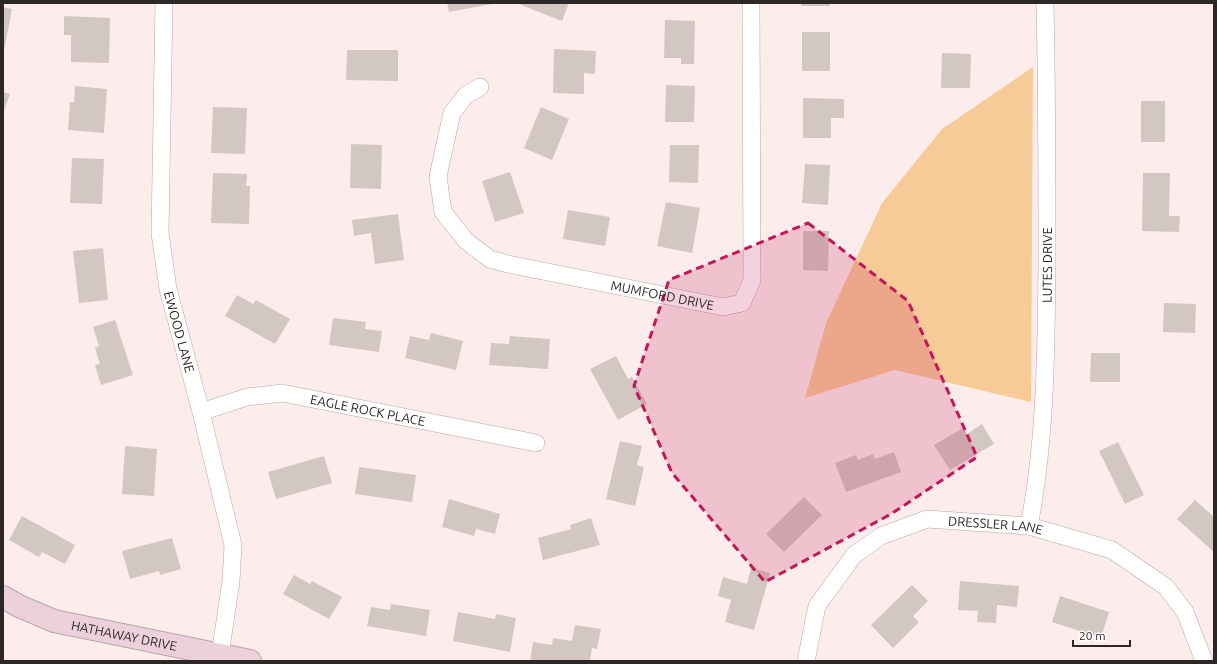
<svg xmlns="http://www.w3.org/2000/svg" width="1217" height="664" viewBox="0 0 1217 664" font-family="Ubuntu,sans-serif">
	<rect width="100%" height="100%" fill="#fcedec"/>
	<path fill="#f7cb98" d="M1033,67l-2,335 -136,-32 -90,28 21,-75 56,-120 60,-74z"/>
	<g fill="#d3c7c1">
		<path d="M447,3h44l1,1 -43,8z"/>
		<path d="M521,3h48l-7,18 -41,-16z"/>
		<rect x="801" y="3" width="29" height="3"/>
		<path d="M3,7l9,2 -8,42h-1z"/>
		<path d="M64,16l46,2 -1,45 -38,-1v-27h-7z"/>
		<path d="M665,20l30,1 -1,43h-13v-6h-17z"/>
		<rect x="802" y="32" width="28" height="39"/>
		<path d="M554,49l42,2 -1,23 -11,-1v21l-31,-1z"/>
		<path d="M347,50h51v31l-52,-1z"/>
		<path d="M942,53l29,1 -1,34h-29z"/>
		<path d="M666,85l29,1 -1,36h-29z"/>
		<path d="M75,86l32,3 -3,44 -36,-3 2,-28h4z"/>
		<path d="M3,92l7,2 -7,19z"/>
		<path d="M803,98l41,1v19h-13v20h-28z"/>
		<rect x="1141" y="101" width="24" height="41"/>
		<path d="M213,107l34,1 -2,46 -34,-1z"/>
		<path d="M541,107l28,12 -17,41 -28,-12z"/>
		<path d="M351,144l31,1 -1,44 -31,-1z"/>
		<path d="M670,145h29l-1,38 -29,-1z"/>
		<path d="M72,158l32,1 -2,45 -32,-1z"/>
		<path d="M805,164l25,1 -2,40 -26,-2z"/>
		<path d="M510,172l14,41 -29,9 -13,-41z"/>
		<path d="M213,173l34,1 -1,12h4l-1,38 -38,-1z"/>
		<path d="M1143,173h27l-1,43h11l-1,16 -37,-1z"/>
		<path d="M666,202l34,6 -8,45 -35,-7z"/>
		<path d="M568,210l42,7 -5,29 -42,-7z"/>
		<path d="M398,214l6,46 -29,4 -4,-31 -17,3 -2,-16z"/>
		<path d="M803,231h26l-1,40 -25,-1z"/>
		<path d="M103,248l5,52 -29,3 -6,-52z"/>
		<path d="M237,295l16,9 3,-4 34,19 -15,25 -50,-28z"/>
		<path d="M1164,303l32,1 -1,29 -32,-1z"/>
		<path d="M333,318l33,4 -1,7 17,2 -3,21 -50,-7z"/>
		<path d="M115,320l18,55 -32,10 -6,-20 5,-1 -5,-16 4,-2 -6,-19z"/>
		<path d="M431,333l32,8 -7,29 -51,-12 5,-22 19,4z"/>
		<path d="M510,336l40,3 -2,30 -59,-4 2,-22 18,1z"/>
		<path d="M1091,353h29v29h-30z"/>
		<path d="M616,356l12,23 4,-2 15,27 -29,16 -28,-51z"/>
		<path d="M982,424l12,20 -44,26 -16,-25 29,-17 4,6z"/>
		<path d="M620,441l22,5 -5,19 7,2 -9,39 -29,-7z"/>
		<path d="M1118,442l26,53 -19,9 -26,-53z"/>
		<path d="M125,446l32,3 -3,47 -32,-2z"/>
		<path d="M894,452l7,20 -55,20 -11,-29 21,-8 2,5 15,-6 2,5z"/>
		<path d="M324,456l8,27 -56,16 -8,-27z"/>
		<path d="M359,467l57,8 -4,27 -57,-8z"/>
		<path d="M804,497l18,18 -38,37 -18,-18z"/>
		<path d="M449,499l51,15 -5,20 -19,-5 -2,7 -32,-9z"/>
		<path d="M1195,500l19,17v35l-37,-33z"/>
		<path d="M22,516l53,29 -10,19 -23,-12 -3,5 -30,-17z"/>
		<path d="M591,518l9,27 -57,15 -5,-22 33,-9 -1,-4z"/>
		<path d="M172,538l9,31 -21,6 -1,-4 -29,8 -8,-28z"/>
		<path d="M751,568l19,5 -16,57 -29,-8 6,-22 -13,-4 5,-19 24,7z"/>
		<path d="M294,575l16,9 2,-3 30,16 -13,22 -46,-25z"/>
		<path d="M960,581l59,5 -2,21 -20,-2 -1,18 -19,-1 1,-11 -20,-1z"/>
		<path d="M912,585l16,16 -15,15 6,6 -26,26 -22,-23z"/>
		<path d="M1060,596l49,16 -8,26 -49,-16z"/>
		<path d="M391,604l39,6 -4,26 -59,-10 4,-19 19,3z"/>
		<path d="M458,612l37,7 1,-5 20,4 -6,34 -57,-11z"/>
		<path d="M575,625l26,4 -4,20 -5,-1 -2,13h-60l3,-19 19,3 1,-7 19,3z"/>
	</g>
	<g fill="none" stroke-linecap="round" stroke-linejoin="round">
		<defs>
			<g id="street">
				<path id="s1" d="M164,3l-4,230 8,56 33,123 32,133 -2,36 -11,74"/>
				<path id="s2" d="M480,87l-14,8 -14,18 -14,63 5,36 23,29 24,18 18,5 215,43 19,-4 10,-23 -1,-277"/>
				<path id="s3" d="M201,412l46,-15 35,-4 254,50"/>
				<path id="s4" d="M1029,526c17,-87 17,-175 18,-263 0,-86 0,-173 -2,-260"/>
				<path id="s5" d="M806,661l11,-55 37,-51 27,-19 46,-17 102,7 83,24 54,37 19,25 19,49"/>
			</g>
			<g id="secondary">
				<path id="s6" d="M3,597l16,9 35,15 196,40"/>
			</g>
		</defs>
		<use href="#street" stroke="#b5a7a6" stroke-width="18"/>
		<use href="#secondary" stroke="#b5a7a6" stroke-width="24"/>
		<use href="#street" stroke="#fff" stroke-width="17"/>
		<use href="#secondary" stroke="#ecd1dd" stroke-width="22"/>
	</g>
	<path fill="#c2185b" fill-opacity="0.2" stroke="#c2185b" stroke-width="3" stroke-dasharray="8 5" stroke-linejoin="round" d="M808,223l100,78 69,156 -86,57 -126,68 -93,-109 -38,-87 35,-106z"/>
	<g text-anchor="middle" stroke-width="3" stroke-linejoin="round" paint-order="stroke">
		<g font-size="13" fill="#2d2727" stroke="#fff">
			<text dy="5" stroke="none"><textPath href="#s4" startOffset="262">LUTES DRIVE</textPath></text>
			<text dy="5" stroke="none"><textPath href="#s2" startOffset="383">MUMFORD DRIVE</textPath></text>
			<text dy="5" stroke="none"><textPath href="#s1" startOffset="331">EWOOD LANE</textPath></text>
			<text dy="5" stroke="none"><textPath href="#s3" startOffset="171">EAGLE ROCK PLACE</textPath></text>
			<text dy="5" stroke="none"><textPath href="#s5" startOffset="270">DRESSLER LANE</textPath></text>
			<text dy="5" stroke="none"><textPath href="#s6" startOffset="128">HATHAWAY DRIVE</textPath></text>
		</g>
	</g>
	<rect width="1217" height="664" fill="none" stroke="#2d2727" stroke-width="8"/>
	<path d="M1073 640v6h57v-6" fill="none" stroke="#2d2727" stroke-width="2"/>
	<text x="1079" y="640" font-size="12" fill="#2d2727" stroke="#ffffff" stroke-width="3" paint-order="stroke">20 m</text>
</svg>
